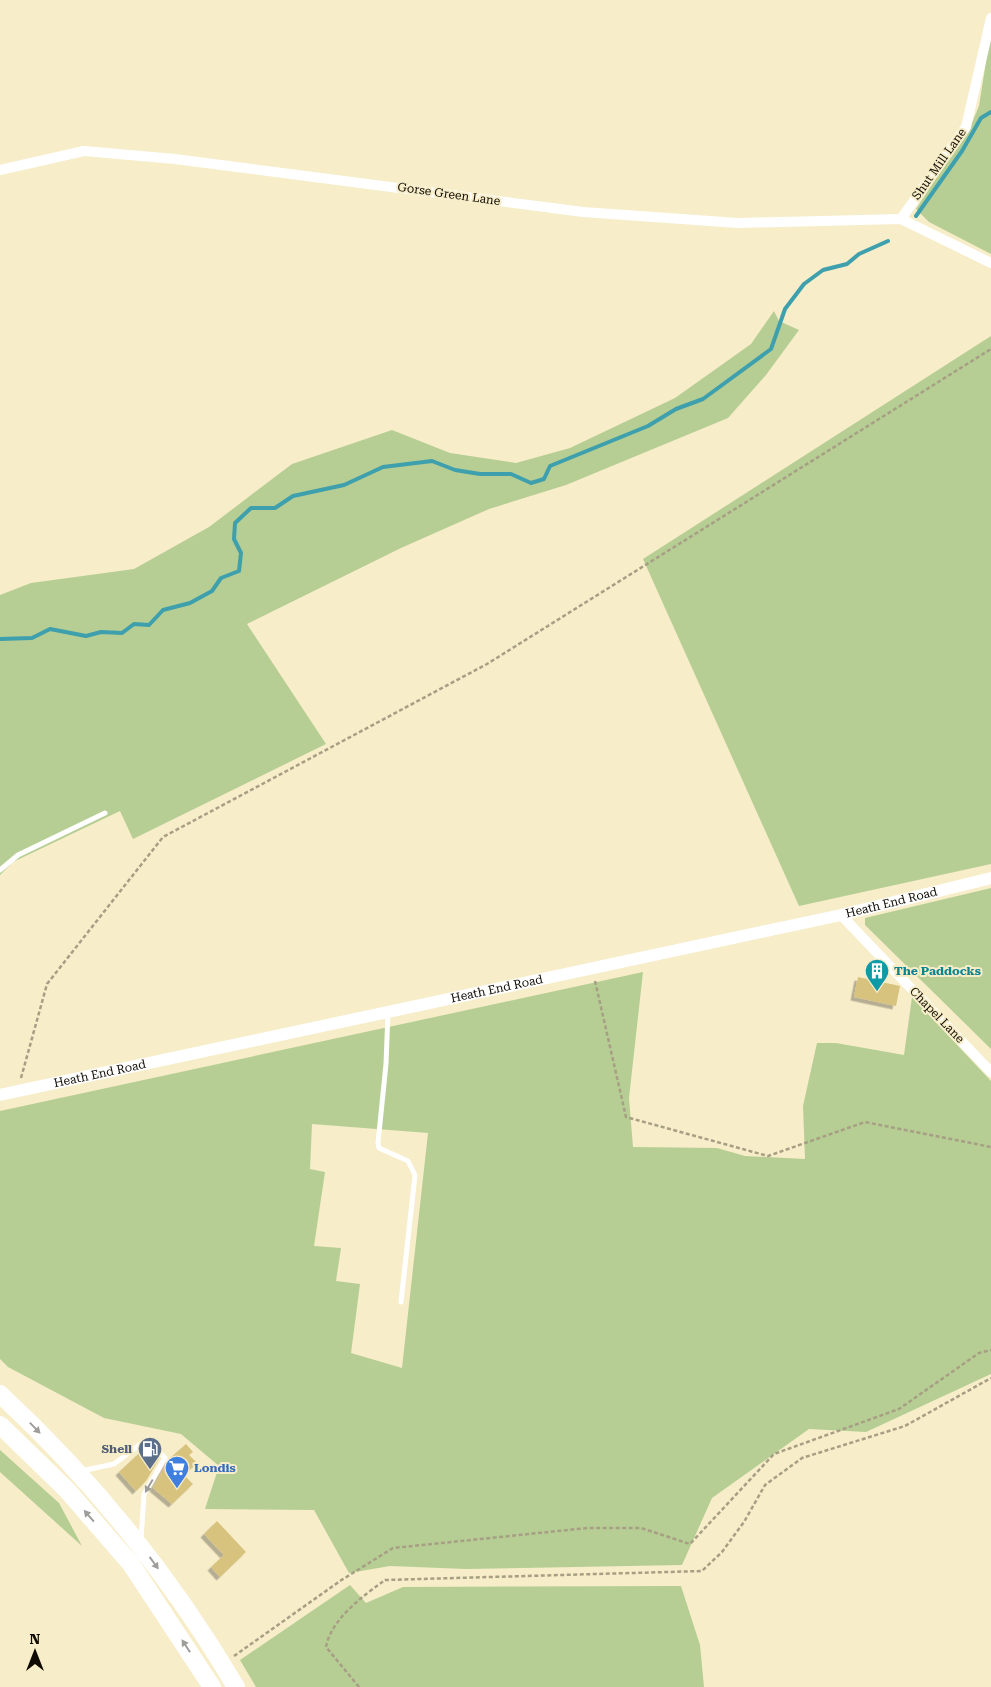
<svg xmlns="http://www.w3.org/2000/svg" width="991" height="1687" viewBox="0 0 991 1687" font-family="'Roboto Serif',serif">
	<defs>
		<filter id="shadow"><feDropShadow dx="-3.5" dy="3.5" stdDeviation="0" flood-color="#0004"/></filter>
	</defs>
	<rect width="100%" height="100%" fill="#f7edc9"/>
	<g fill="#b6ce94" fill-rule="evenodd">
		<path d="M991,30v224l-62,-32 -13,-13 55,-84 8,-19z"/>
		<path d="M774,311l5,10 20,9 -33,45 -38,43 -162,67 -77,24 -88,39 -154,76 79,120 -193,95 -13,-28 -107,51 -13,13v-280l31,-12 103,-14 75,-42 83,-63 100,-34 58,23 66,10 54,-15 105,-50 76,-54z"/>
		<path d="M991,336v528l-192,42 -156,-347z"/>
		<path d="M991,888v161l-126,-124v-7z"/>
		<path d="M643,972l-14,126 4,49 84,1 28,8 60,3 -2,-53 14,-63h19l68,12 8,-58 79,84v293l-125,58 -57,-3 -97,69 -30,67 -216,4 -76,-3 -41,7 -35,-63 -109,-1 14,-43 -38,-32 -77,-16 -96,-51 -8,-8v-248zM312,1124l116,9 -26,235 -51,-15 9,-69 -24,-3 5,-33 -27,-2 11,-74 -15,-3z"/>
		<path d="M0,1450l59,53 23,43 -82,-74z"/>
		<path d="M350,1585l16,18 37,-16 278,-1 19,59 4,42h-448l-16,-27z"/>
	</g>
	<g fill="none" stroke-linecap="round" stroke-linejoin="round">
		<g stroke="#3e9fad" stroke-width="4">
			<path d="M916,216l46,-65 19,-33 10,-6"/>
			<path d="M0,639l32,-1 18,-9 36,7 15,-4 21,1 12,-9 15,1 14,-15 27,-7 22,-12 9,-13 18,-7 2,-18 -7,-14 1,-16 16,-15h24l18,-12 51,-11 39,-18 49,-6 23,9 25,4h31l20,9 13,-4 6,-13 98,-40 28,-17 27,-10 68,-50 14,-40 19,-25 19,-14 24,-6 12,-10 29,-13"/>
		</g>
	</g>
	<g fill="#d7c37e" filter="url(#shadow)">
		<path d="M858,977l42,9 -4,20 -42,-9z"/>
		<path d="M186,1444l7,8 -4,3 8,8 -13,12 9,9 -21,20 -19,-16 16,-29z"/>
		<path d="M147,1446l12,13 -13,22 -10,10 -17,-19z"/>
		<path d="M217,1521l29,31 -26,25 -9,-10 13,-12 -20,-21z"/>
	</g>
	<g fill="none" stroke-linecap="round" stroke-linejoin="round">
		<g stroke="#a79f84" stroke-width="2.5" stroke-dasharray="4 2.5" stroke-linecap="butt">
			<path d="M595,981l31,136 142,39 97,-34 126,25"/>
			<path d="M21,1078l26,-94 116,-147 324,-173 504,-315"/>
			<path d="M234,1656l106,-75 53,-33 194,-20h54l49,16 84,-90 125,-45 80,-56 12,-3"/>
			<path d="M359,1687l-33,-40c5,-28 37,-51 59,-67l317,-9 20,-19 22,-30 21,-37 37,-27 103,-32 86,-48"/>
		</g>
		<g stroke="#fff" stroke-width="5">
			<path d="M0,870l18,-15 87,-42"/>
			<path d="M388,1012l-2,52 -8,79 1,5 29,13 7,14 -14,127"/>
			<path d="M81,1471l33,-7 33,-25 18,19 -21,36 -3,46"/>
		</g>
		<g stroke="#fff" stroke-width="10">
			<path d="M0,170l84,-19 91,8 408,53 155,11 163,-4 90,44"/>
			<path d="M901,219l65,-92 25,-109"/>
			<path d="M841,915l150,157"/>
		</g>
		<path stroke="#fff" stroke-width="12" id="s1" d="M0,1095l841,-180 150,-37"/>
		<g stroke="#fff" stroke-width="18">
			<path d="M0,1394c94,87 171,183 236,293"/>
			<path d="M0,1425l67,65 64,74 81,123"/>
		</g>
	</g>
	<defs><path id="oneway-solid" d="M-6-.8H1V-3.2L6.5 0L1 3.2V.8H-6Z" transform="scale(1.25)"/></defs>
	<g fill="#9f9d9a">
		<use href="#oneway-solid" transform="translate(35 1428) rotate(46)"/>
		<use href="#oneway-solid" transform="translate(149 1486) rotate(120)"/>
		<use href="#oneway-solid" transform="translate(89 1516) rotate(-131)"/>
		<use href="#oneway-solid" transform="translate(154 1563) rotate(54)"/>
		<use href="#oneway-solid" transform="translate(186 1646) rotate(-123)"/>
	</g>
	<defs>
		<symbol id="building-pin" viewBox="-11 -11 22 30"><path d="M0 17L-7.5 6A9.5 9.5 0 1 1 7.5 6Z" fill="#0f9aa8" stroke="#f7edc9"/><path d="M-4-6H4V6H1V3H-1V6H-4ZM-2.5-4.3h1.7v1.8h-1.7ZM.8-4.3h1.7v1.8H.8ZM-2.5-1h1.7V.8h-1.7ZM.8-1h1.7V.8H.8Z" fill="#fff"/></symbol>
		<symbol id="fuel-pin" viewBox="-11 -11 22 30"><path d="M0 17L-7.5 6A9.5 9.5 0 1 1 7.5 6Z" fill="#5c6f8a" stroke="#f7edc9"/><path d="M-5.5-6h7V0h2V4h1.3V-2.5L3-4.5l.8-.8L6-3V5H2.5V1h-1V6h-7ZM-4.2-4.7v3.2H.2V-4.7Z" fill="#fff"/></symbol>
		<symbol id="supermarket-pin" viewBox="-11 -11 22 30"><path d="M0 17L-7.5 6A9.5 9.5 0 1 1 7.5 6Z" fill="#3f7fe0" stroke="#f7edc9"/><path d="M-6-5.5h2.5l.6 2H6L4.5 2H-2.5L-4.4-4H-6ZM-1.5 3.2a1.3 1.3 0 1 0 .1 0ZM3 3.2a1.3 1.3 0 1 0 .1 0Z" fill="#fff"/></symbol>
	</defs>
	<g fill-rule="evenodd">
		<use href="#building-pin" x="863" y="957" width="28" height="38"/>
		<use href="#fuel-pin" x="136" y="1435" width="28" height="38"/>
		<use href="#supermarket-pin" x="163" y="1454" width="28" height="38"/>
	</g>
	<g text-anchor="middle" stroke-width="4" stroke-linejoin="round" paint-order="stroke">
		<g font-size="12" fill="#0f0b02" stroke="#f7edc9">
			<text transform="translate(939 164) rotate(-55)" y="4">Shut Mill Lane</text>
			<text transform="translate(449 194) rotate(8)" y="4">Gorse Green Lane</text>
			<text dy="4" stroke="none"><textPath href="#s1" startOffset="912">Heath End Road</textPath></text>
			<text dy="4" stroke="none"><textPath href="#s1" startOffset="508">Heath End Road</textPath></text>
			<text transform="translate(937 1015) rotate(46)" y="4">Chapel Lane</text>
			<text dy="4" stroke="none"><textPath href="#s1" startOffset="102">Heath End Road</textPath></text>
		</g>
		<g font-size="12" font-weight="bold" fill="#0d838f" stroke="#f7edc9" text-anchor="start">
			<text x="894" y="975">The Paddocks</text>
		</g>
		<g font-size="12" font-weight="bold" fill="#4e5e75" stroke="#f7edc9" text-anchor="end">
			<text x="132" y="1453">Shell</text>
		</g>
		<g font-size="12" font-weight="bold" fill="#366cbe" stroke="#f7edc9" text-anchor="start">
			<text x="194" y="1472">Londis</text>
		</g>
	</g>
	<g transform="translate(35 1652)" stroke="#f7edc9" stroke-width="4" paint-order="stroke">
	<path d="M0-4L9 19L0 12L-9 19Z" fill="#0f0b02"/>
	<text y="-8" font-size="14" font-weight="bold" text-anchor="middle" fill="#0f0b02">N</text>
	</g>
</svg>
